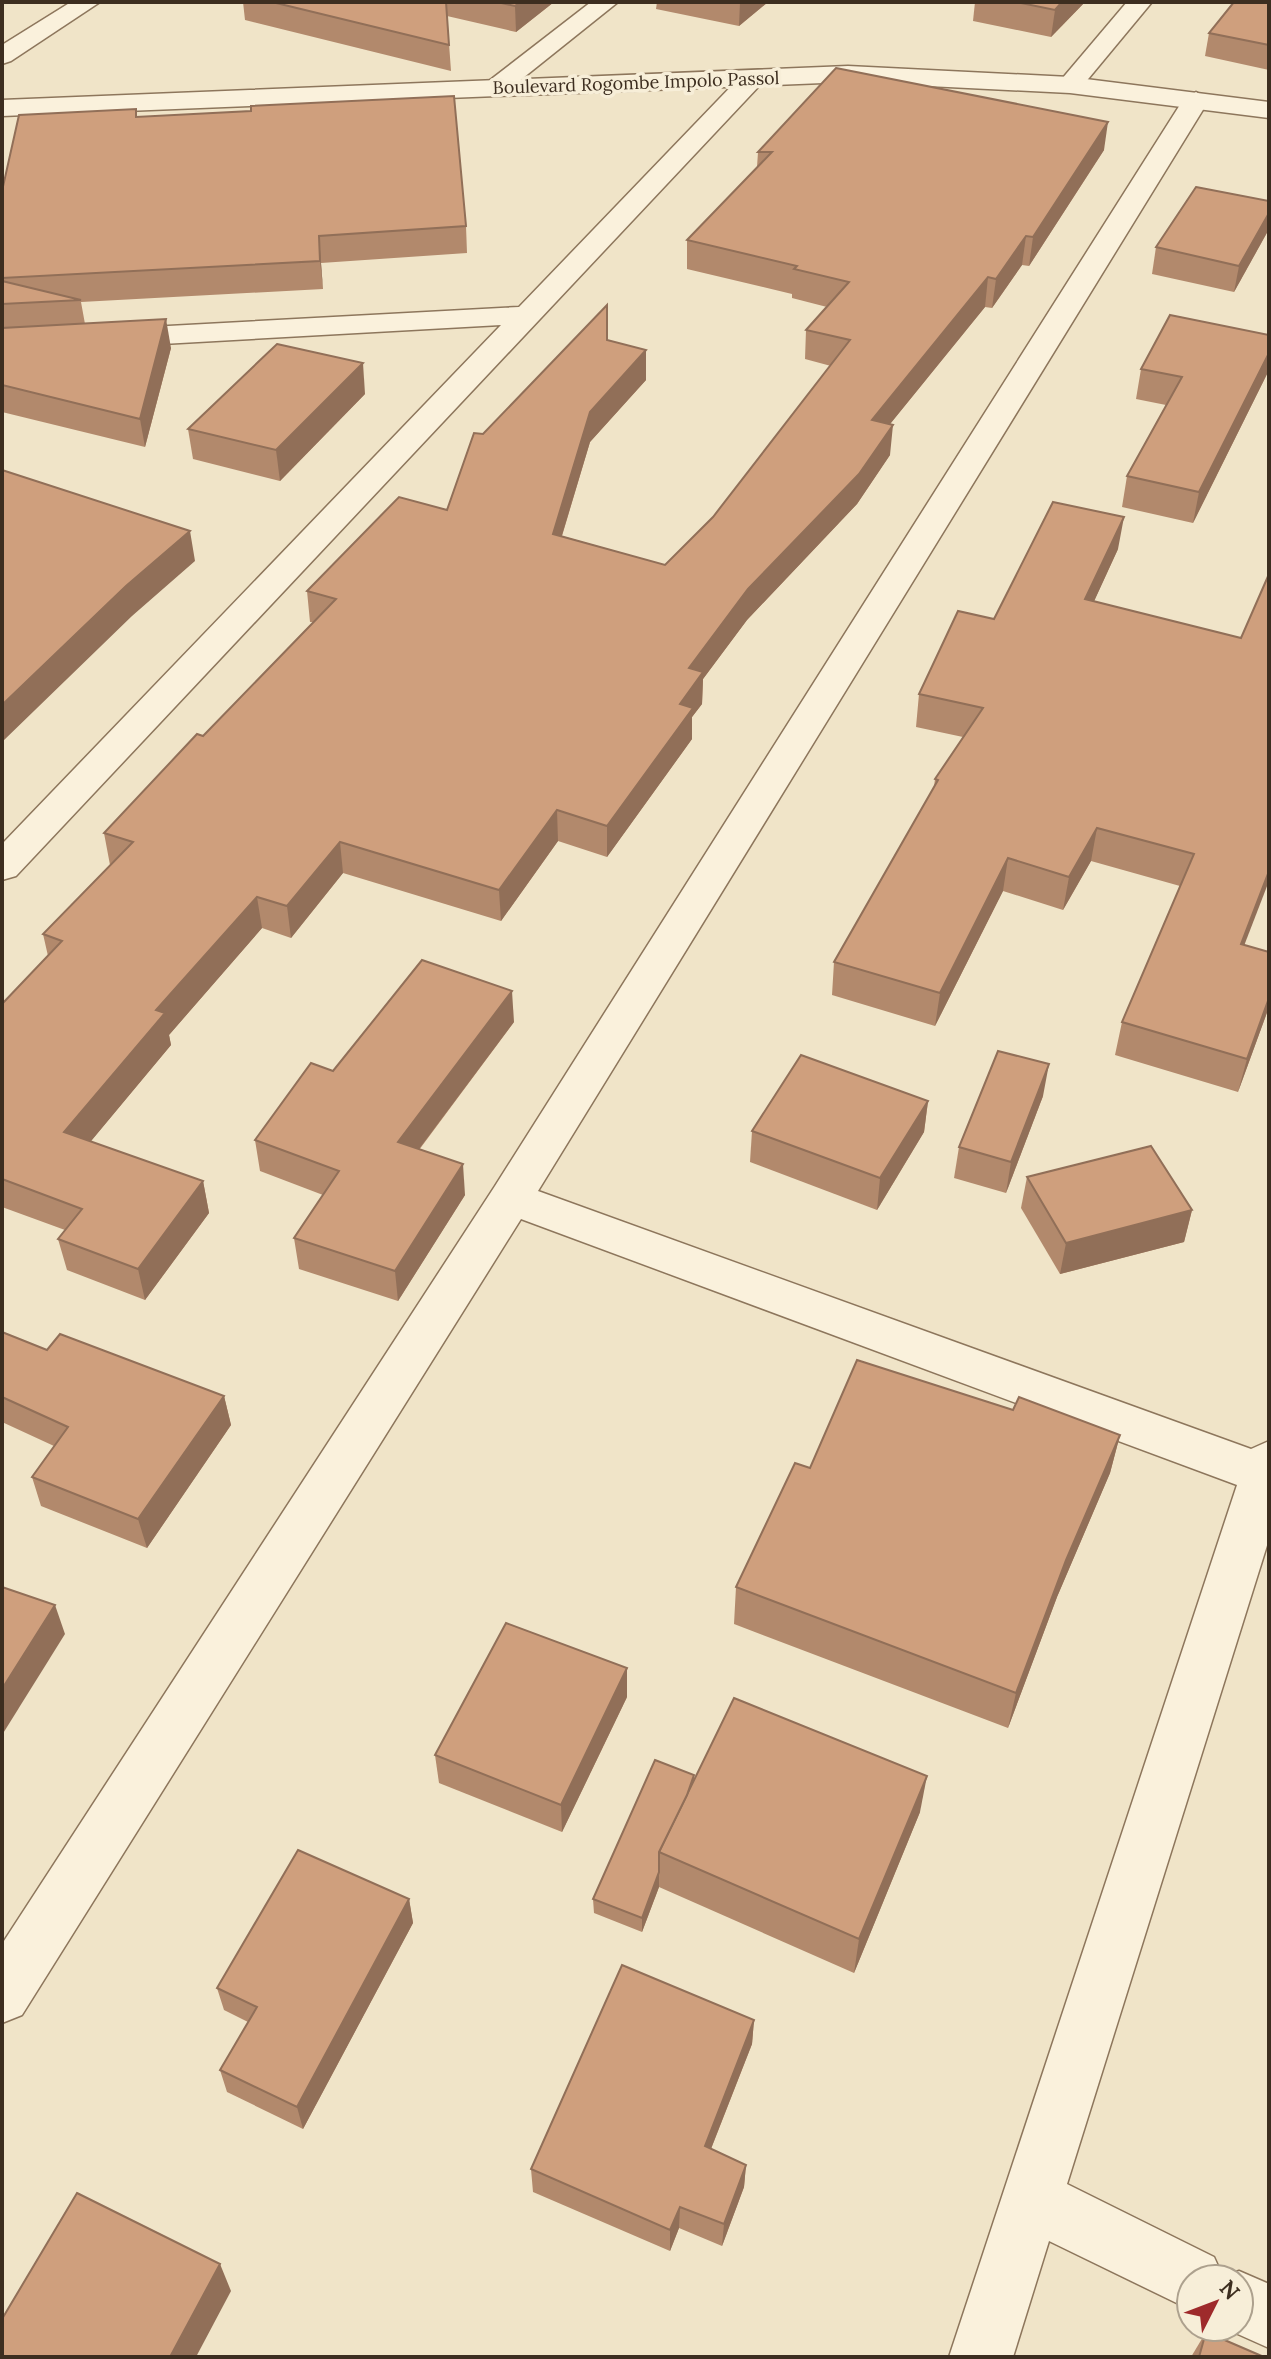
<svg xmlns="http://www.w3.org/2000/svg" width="1271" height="2359" viewBox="0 0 1271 2359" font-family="Lora,serif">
	<rect width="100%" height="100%" fill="#f0e4c8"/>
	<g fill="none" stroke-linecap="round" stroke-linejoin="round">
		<defs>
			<g id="minor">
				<path d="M71,2h29l-89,59 -9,3v-19z"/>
				<path d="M591,2h27l-115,92h-18l-4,-5 4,-5z"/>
				<path d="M1127,2h25l-73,88h-18l-4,-5 4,-5z"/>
				<path d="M752,71l13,8 -4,5 -745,792 -14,4v-36l499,-519 -499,28v-18l517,-28 224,-233z"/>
				<path d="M1196,92l13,8 -671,1091 713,258 18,-8v98l-202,645 147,73 9,20 16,-6 30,13v64l-47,-21h17v-48h-48v31l-142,-69 -36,116h-64l288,-872 -716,-266 -499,796 -20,8v-79l493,-758 688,-1086z"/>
			</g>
			<path id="tertiary" d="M848,66l222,11 199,25v16l-199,-25 -222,-11 -846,34v-16z"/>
		</defs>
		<use href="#minor" stroke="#8d765c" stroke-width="3"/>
		<use href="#tertiary" stroke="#8d765c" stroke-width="3"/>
		<use href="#minor" fill="#faf1dc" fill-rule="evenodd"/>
		<use href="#tertiary" fill="#faf1dc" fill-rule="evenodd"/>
	</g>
	<g fill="#b2896c">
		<path d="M243,2h311l-38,30 -69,-16 4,55 -206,-51z"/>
		<path d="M657,2h111l-29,24 -83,-17z"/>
		<path d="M975,2h110l-34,35 -78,-16z"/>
		<path d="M1269,2v68l-64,-14 4,-23z"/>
		<path d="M138,116l328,110 1,27 -146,10 2,26 -242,13 4,22 86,24 -26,99 -143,-35v-221z"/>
		<path d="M1104,150l-75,116 -7,-1 -30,43 -7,-1 -95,117v31l-33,49 -110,116 -44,59 -1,25 -10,13v22l-85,118 -49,-16 -57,80 -158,-48 -52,65 -29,-10 -93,107 2,10 -81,97 113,39 6,32 -64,87 -78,-30 -9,-31 7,-9 -63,-23v-203l46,-48 -5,-22 67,-69 -6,-32 99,-97 110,-114h-3l-3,-31 140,-81 36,-76 124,-94 39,40 -56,62 -28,94 103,29 48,-48 118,-151 -26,-7 1,-29 21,-23 -35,-9v-4l-105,-25v-29l70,-73 1,-15z"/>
		<path d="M1269,201v28l-35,63 -82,-18 4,-27z"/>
		<path d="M1269,335v35l-76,153 -71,-16 5,-31 39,-71 -30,-6 5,-30z"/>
		<path d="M365,394l-85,87 -87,-22 -5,-30z"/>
		<path d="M1118,549l-24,52 150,344 25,7v55l-31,85 -123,-37 7,-33 58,-136 -89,-25 -28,49 -60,-19 -68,135 -103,-31 2,-33 100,-175 1,-8 28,-42 -47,-10 3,-33 75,-75z"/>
		<path d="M514,1022l-95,128 46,45 -67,106 -99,-32 -5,-31 29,-43 -63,-24 -5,-31 78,-69z"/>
		<path d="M1043,1096l-37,97 -52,-15 5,-31z"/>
		<path d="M928,1101l-4,31 -47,78 -127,-48 2,-31z"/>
		<path d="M1027,1177l165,33 -8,32 -124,32 -39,-66z"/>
		<path d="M2,1332l45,18 177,46 7,29 -84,123 -106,-42 -9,-29 22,-31 -52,-24z"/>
		<path d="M1013,1410l107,25 -10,38 -53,124 -49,131 -274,-104 2,-37 74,-119z"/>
		<path d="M627,1697l-65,135 -123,-49 -4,-28z"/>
		<path d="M694,1775v6l226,31 -66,161 -195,-86 -17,45 -48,-19 -1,-14z"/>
		<path d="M409,1899l4,24 -110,206 -76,-37 -7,-22 28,-48 -24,-12 -7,-22z"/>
		<path d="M754,2020l-2,24 -41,105 35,16 -2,22 -22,59 -43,-18 -9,23 -137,-59 -2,-23z"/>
		<path d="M1206,2332l58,25h-73z"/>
	</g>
	<g fill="#916f58">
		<path d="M520,2h34l-38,30 -1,-26z"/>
		<path d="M740,2h28l-29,24z"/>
		<path d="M1062,2h23l-34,35 4,-27z"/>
		<path d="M1108,122l-4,28 -75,116 4,-29z"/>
		<path d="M1269,213v16l-35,63 5,-26z"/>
		<path d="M319,236l2,27 2,26 -3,-28z"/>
		<path d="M1026,236l-4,29 -30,43 4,-29z"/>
		<path d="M988,277l-3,30 -116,143 3,-30z"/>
		<path d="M166,319l5,29 -26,99 -5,-28z"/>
		<path d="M646,350v30l-56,62 -37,123v-31l37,-122z"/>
		<path d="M1269,353v17l-76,153 6,-31z"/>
		<path d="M363,363l2,31 -85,87 -4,-31z"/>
		<path d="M893,425l-3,30 -33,49 -110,116 -44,59 -1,25 -10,13v22l-85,118v-31l73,-122 9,-36 59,-79z"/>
		<path d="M1124,517l-6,32 -38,83 5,-33z"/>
		<path d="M190,531l5,30 -63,55 -130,126v-37l124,-119z"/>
		<path d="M557,810l1,31 -57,80 -2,-31z"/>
		<path d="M1097,828l-6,33 -28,49 6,-33z"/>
		<path d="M340,842l3,31 -52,65 -4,-32z"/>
		<path d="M1008,858l-5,33 -68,135 5,-33z"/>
		<path d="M1269,871v10l-37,96 9,-33z"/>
		<path d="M257,897l5,31 -93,107 2,10 -99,119 -8,-32 92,-122z"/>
		<path d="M512,991l2,31 -113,151 -3,-31z"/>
		<path d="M1269,998v9l-31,85 9,-33z"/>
		<path d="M1049,1064l-6,32 -37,97 5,-31z"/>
		<path d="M928,1101l-4,31 -47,78 3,-32z"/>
		<path d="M463,1164l2,31 -67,106 -3,-30z"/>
		<path d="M203,1181l6,32 -64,87 -7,-31z"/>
		<path d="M1192,1210l-8,32 -124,32 6,-31z"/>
		<path d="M224,1396l7,29 -84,123 -9,-29z"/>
		<path d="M1120,1435l-10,38 -53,124 -49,131 8,-35 50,-133z"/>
		<path d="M55,1605l10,29 -63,101v-46z"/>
		<path d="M627,1668v29l-65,135 -1,-27z"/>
		<path d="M927,1776l-7,36 -66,161 5,-34z"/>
		<path d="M659,1872v15l-17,45v-14z"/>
		<path d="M409,1899l4,24 -110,206 -6,-22z"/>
		<path d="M754,2020l-2,24 -49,125 2,-23z"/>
		<path d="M746,2165l-2,22 -22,59 2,-22z"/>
		<path d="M680,2207l-1,21 -9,23v-21z"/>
		<path d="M220,2264l11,27 -35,66h-26z"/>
	</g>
	<g fill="#cf9f7d" stroke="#916f58" stroke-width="2">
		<path d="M272,2h174l3,43z"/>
		<path d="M497,2h23l-5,4z"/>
		<path d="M1016,2h46l-7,8z"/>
		<path d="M1234,2h35v43l-60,-12z"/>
		<path d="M836,68l272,54 -75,115 -7,-1 -30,43 -8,-2 -116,143 21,5 -34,49 -111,115 -59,79 14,4 -23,32 13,4 -86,118 -50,-16 -58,80 -159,-48 -53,64 -30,-9 -101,113 9,3 -101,119 139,49 -65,88 -80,-30 24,-30 -80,-30v-175l60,-63 -19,-7 90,-92 -29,-9 93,-99 6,2 133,-137 -29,-8 92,-94 48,13 27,-77 9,1 124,-129v35l39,10 -56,62 -37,122 112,31 48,-48 137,-177 -44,-10 43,-48 -55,-13 3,-3 -110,-26 85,-88h-14z"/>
		<path d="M454,96l12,130 -147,10 1,25 -318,17v-87l17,-76 117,-6v8l115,-6v-5z"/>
		<path d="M1196,187l73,14v12l-30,53 -83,-19z"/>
		<path d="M2,281l79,19 -79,4z"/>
		<path d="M1170,315l99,20v18l-70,139 -72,-16 55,-99 -41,-8z"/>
		<path d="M166,319l-26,100 -138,-34v-57z"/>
		<path d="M277,344l86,19 -87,87 -88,-21z"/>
		<path d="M2,470l188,61 -64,55 -124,119z"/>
		<path d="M1053,502l71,15 -39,82 156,39 28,-64v297l-28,73 28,8v46l-22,61 -125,-37 72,-168 -97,-26 -28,49 -61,-19 -68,135 -106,-31 104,-182 -3,-1 48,-71 -64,-14 39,-83 36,8z"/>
		<path d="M422,960l90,31 -114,151 65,22 -68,107 -101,-33 45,-67 -84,-31 56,-77 22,8z"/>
		<path d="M998,1051l51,13 -38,98 -52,-15z"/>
		<path d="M801,1055l127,46 -48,77 -128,-47z"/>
		<path d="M1151,1146l41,64 -126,33 -39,-66z"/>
		<path d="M2,1332l45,18 13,-16 164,62 -86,123 -106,-42 36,-50 -66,-30z"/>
		<path d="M857,1360l156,50 6,-13 101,38 -54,125 -50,133 -280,-106 59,-124 15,5z"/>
		<path d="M2,1587l53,18 -53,84z"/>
		<path d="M506,1623l121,45 -66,137 -126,-50z"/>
		<path d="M734,1698l193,78 -68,163 -200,-87z"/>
		<path d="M655,1760l39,15 -7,20 -28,57v20l-17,46 -49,-19z"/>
		<path d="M298,1850l111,49 -112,208 -77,-37 37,-63 -40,-19z"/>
		<path d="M622,1965l132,55 -49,126 41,19 -22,59 -44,-17 -10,23 -139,-61z"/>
		<path d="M77,2193l143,71 -50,93h-168v-38z"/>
		<path d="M1206,2332l58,25h-65z"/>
	</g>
	<g text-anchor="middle" stroke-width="7" stroke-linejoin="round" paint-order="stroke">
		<g font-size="18" fill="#3d2e20" stroke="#f7eed8">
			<text transform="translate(636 83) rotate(-2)" y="6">Boulevard Rogombe Impolo Passol</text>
		</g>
	</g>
	<rect width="1271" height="2359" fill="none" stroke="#3d2e20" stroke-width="8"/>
	<g transform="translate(1215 2303) rotate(48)"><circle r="38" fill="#f7eed8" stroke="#ada18e" stroke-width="2"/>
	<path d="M0-6L14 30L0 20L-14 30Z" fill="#9e2a2b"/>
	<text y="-12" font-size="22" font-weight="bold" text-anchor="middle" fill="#3d2e20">N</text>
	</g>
</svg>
